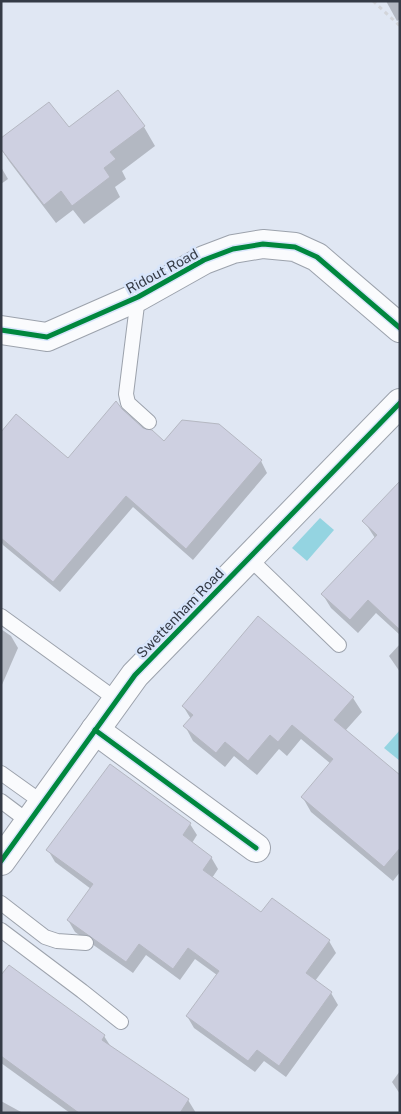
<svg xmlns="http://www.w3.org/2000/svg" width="401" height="1114" viewBox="0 0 401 1114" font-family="'Public Sans',sans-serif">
	<rect width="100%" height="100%" fill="#e0e7f3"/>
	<g fill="#94d4e1">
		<path d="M320,518l14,12 -27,31 -15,-13z"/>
		<path d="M400,730v31l-16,-13z"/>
	</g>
	<g fill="#0003">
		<path d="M386,1h14v18l-3,2z"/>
		<path d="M118,92l26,35 11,19 -33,25 4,8 -11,8 5,10 -36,27 -11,-14 -17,13 -47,-62 -8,-12 67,-20z"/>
		<path d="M1,167l7,12 -7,5z"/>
		<path d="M121,410l22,20 22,13 96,18 6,12 -74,87 -60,-53 -73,85 -57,-47 -2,-4v-14l67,-67z"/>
		<path d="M400,498v137l-24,-22 -18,20 -27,-25 -8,-13 52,-57 -11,-17z"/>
		<path d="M1,629l10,7 7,12 -17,39z"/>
		<path d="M400,644v28l-11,-16z"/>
		<path d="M353,698l9,14 -17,19 55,46v95l-7,9 -82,-69 -8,-14 28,-34 -30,-25 -14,17 -8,-7 -22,26 -23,-19 -9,11 -32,-26 -8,-15 6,-7 -8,-13z"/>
		<path d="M190,824l7,11 -5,8 19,14 7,12 -6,9 50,36 67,27 7,12 -21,28 16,12 7,12 -52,72 -22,-16 -9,11 -61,-44 -7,-12 30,-41 -22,-16 -15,21 -34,-25 -13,18 -58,-41 -7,-12 23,-31 -36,-27 -7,-12z"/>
		<path d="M1,978l103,58 7,11 77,53 8,13h-126l-69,-50z"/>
		<path d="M400,1071v23l-8,-12z"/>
		<path d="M1,1101l20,11v1h-20z"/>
	</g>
	<g fill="#ced0e1" stroke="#b5b8c2">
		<path d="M118,90l27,36 -35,26 6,7 -12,9 6,9 -38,29 -11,-15 -17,14 -43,-56v-11l48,-36 20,25z"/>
		<path d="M116,401l6,8 21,19 9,2 12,11 18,-21 37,4 43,36 -76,89 -60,-53 -73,86 -52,-44v-106l15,-18 52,44z"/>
		<path d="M400,481v149l-32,-30 -18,20 -29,-26 56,-59 -15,-14z"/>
		<path d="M258,616l96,81 -20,23 66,55v73l-16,19 -83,-70 32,-38 -41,-34 -14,17 -8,-7 -22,26 -23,-19 -9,11 -33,-27 10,-11 -11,-9z"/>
		<path d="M110,764l81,59 -8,12 29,22 -9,13 58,42 11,-14 58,42 -24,33 26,19 -53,74 -22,-16 -9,11 -62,-45 33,-45 -31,-23 -15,21 -34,-25 -13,18 -59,-42 26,-36 -47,-34z"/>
		<path d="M9,965l96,70 -3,5 87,59 -9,14h-101l-78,-57v-81z"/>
	</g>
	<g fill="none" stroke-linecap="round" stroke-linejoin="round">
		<defs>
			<g id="service">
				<path d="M138,297l-12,97 2,9 21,19"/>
				<path d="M249,558l90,87"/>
				<path d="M1,616l116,84"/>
				<path d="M1,773l42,30"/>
				<path d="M1,801l28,21"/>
				<path d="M1,903l44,34 12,4 29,2"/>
				<path d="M1,930l81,61 39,31"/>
			</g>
			<g id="minor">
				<path d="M1,330l46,7 91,-40 66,-37 29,-11 30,-5 32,3 22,10 83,71"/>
				<path d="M95,730l161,118"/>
				<path d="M1,861l134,-186 265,-272"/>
			</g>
		</defs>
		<use href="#service" stroke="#9ca2ac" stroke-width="16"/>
		<use href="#minor" stroke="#9ca2ac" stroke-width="30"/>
		<path stroke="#d3d5da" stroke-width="3" stroke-dasharray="4 4" stroke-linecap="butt" d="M373,1l27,25"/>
		<use href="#service" stroke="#fafbfd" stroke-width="14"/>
		<use href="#minor" stroke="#fafbfd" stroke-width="28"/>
		<defs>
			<g id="cycleway">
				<path d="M1,330l46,7 91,-40 66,-37 29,-11 30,-5 32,3 22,10 83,71"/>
				<path d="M95,730l161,118"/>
				<path d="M1,861l134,-186 265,-272"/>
			</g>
		</defs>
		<use href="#cycleway" stroke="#d8e5fb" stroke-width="8"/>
		<use href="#cycleway" stroke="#00873e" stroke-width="5"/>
	</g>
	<g text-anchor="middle" stroke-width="5" stroke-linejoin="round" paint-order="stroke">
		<g font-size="14" fill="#353b46" stroke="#d8e5fb">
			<text transform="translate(162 271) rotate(-28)" y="5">Ridout Road</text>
			<text transform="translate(180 613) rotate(-46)" y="5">Swettenham Road</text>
		</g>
	</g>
	<rect width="401" height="1114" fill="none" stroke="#353b46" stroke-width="5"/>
</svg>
